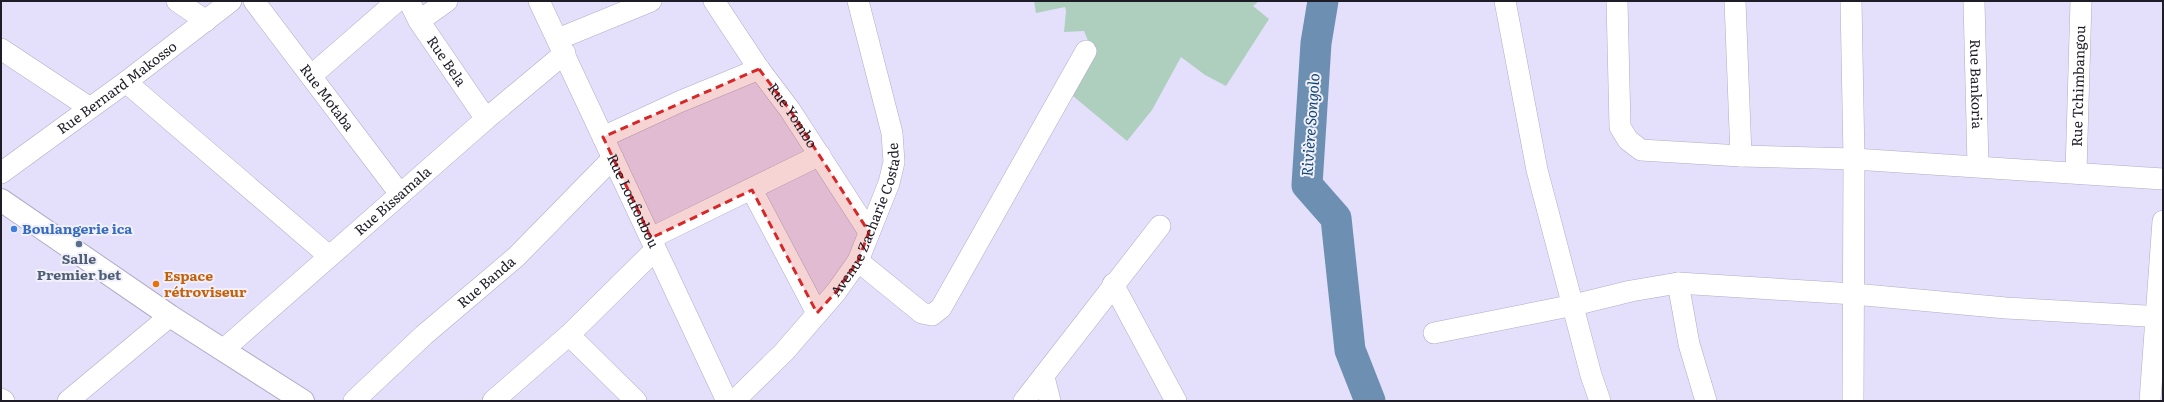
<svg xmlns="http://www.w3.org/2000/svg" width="2164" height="402" viewBox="0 0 2164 402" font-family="Literata,serif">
	<rect width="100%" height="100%" fill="#e4e0fc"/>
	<path fill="#aecfbd" d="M1034,1h225l-6,5 16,13 -43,67 -21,-11 -24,-18 -29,53 -25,31 -54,-45 18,-48 -7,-17 -20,1 2,-21 -1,-4 -29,6z"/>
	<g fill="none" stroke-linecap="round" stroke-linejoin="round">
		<path stroke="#6d8fb2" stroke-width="31" d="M1323,1l-7,42 -9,142 29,33 14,132 20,51"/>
		<defs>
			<g id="minor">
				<path d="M177,1l29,20"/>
				<path id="s1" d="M254,1l146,193"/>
				<path id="s2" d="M409,1l10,20 67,98"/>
				<path id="s3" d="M539,1l188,400"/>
				<path id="s4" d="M714,1l45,68 31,41 79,122"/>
				<path d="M1505,1l32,169 54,205 9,26"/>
				<path d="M1617,1l3,126 8,13 13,10 100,6 113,3 309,20"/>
				<path d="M1735,1l6,155"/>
				<path d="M1851,1l3,158 -1,242"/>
				<path id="s5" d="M1974,1l4,165"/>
				<path d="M419,21l28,-20"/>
				<path d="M558,39l93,-38"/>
				<path d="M1,49l89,59"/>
				<path d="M311,76l86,-75"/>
				<path d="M126,82l203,174"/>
				<path d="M603,137l76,-35 80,-33"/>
				<path id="s6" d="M2076,172l5,-171"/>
				<path id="s7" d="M1,173l125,-91 105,-81"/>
				<path d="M752,190l65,123"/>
				<path d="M651,238l169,-83"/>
				<path d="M858,261l64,52 10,2 9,-7 145,-257"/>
				<path d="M1678,283l11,61 17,57"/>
				<path d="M1113,284l63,117"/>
				<path d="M1434,333l140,-28 57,-14 47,-8 176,11 152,14 157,9"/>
				<path d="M569,335l67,66"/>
				<path id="s8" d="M223,350l263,-231 79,-66"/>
				<path d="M1044,377l6,24"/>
				<path d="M1,399l3,2"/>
				<path d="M68,401l102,-85"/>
				<path id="s9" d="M354,401l70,-66 92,-78 97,-99"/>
				<path d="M493,401l76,-66 86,-85"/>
				<path id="s10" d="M734,401l50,-49 52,-60 22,-31 31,-78 5,-21 -2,-29 -34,-132"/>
				<path d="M1024,401l136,-175"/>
				<path d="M2150,401l13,-180"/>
			</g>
			<path id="major" d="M1,200l169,116 133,85"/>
		</defs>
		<use href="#minor" stroke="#b0acc7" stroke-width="22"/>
		<use href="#major" stroke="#b0acc7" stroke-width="24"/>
		<use href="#minor" stroke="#fff" stroke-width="21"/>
		<use href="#major" stroke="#fff" stroke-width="22"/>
	</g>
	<path fill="#d62828" fill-opacity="0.2" stroke="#d62828" stroke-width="3" stroke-dasharray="8 5" stroke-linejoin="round" d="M759,69l31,41 79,122 -11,29 -22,31 -19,21 -65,-123 -101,48 -48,-101z"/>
	<circle fill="#3f7fe0" stroke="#f1f0fb" stroke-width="1.5" cx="14" cy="229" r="4"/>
	<circle fill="#5c6f8a" stroke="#f1f0fb" stroke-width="1.5" cx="79" cy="244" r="4"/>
	<circle fill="#e8710a" stroke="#f1f0fb" stroke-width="1.5" cx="156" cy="284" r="4"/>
	<g text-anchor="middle" stroke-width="4" stroke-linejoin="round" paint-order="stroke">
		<g font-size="14" fill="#1e1c26" stroke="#f1f0fb">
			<text dy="5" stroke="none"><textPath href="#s2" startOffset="71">Rue Bela</textPath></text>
			<text dy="5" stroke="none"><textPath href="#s5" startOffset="83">Rue Bankoria</textPath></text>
			<text dy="5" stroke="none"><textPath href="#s6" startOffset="86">Rue Tchimbangou</textPath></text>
			<text dy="5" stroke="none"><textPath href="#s7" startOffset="144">Rue Bernard Makosso</textPath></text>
			<text dy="5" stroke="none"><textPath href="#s1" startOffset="121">Rue Motaba</textPath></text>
			<text dy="5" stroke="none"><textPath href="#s4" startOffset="139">Rue Yombo</textPath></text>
			<text dy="5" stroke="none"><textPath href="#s8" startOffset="226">Rue Bissamala</textPath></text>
			<text dy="5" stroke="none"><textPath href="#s3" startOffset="221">Rue Loufoubou</textPath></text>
			<text dy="5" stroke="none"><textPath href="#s10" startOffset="229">Avenue Zacharie Costade</textPath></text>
			<text dy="5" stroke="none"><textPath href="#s9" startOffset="178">Rue Banda</textPath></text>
		</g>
		<g font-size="14" font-weight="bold" fill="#366cbe" stroke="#f1f0fb" text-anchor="start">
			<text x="22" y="234">Boulangerie ica</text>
		</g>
		<g font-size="14" font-weight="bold" fill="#4e5e75" stroke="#f1f0fb">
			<text x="79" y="264">Salle<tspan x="79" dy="16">Premier bet</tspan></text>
		</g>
		<g font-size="14" font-weight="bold" fill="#c56008" stroke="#f1f0fb" text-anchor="start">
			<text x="164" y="281">Espace<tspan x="164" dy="16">rétroviseur</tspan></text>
		</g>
		<g font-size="15" font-style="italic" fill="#0f4573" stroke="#f1f0fb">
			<text transform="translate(1311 125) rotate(-86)" y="5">Rivière Songolo</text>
		</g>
	</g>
	<rect width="2164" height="402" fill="none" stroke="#1e1c26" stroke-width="4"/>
</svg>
